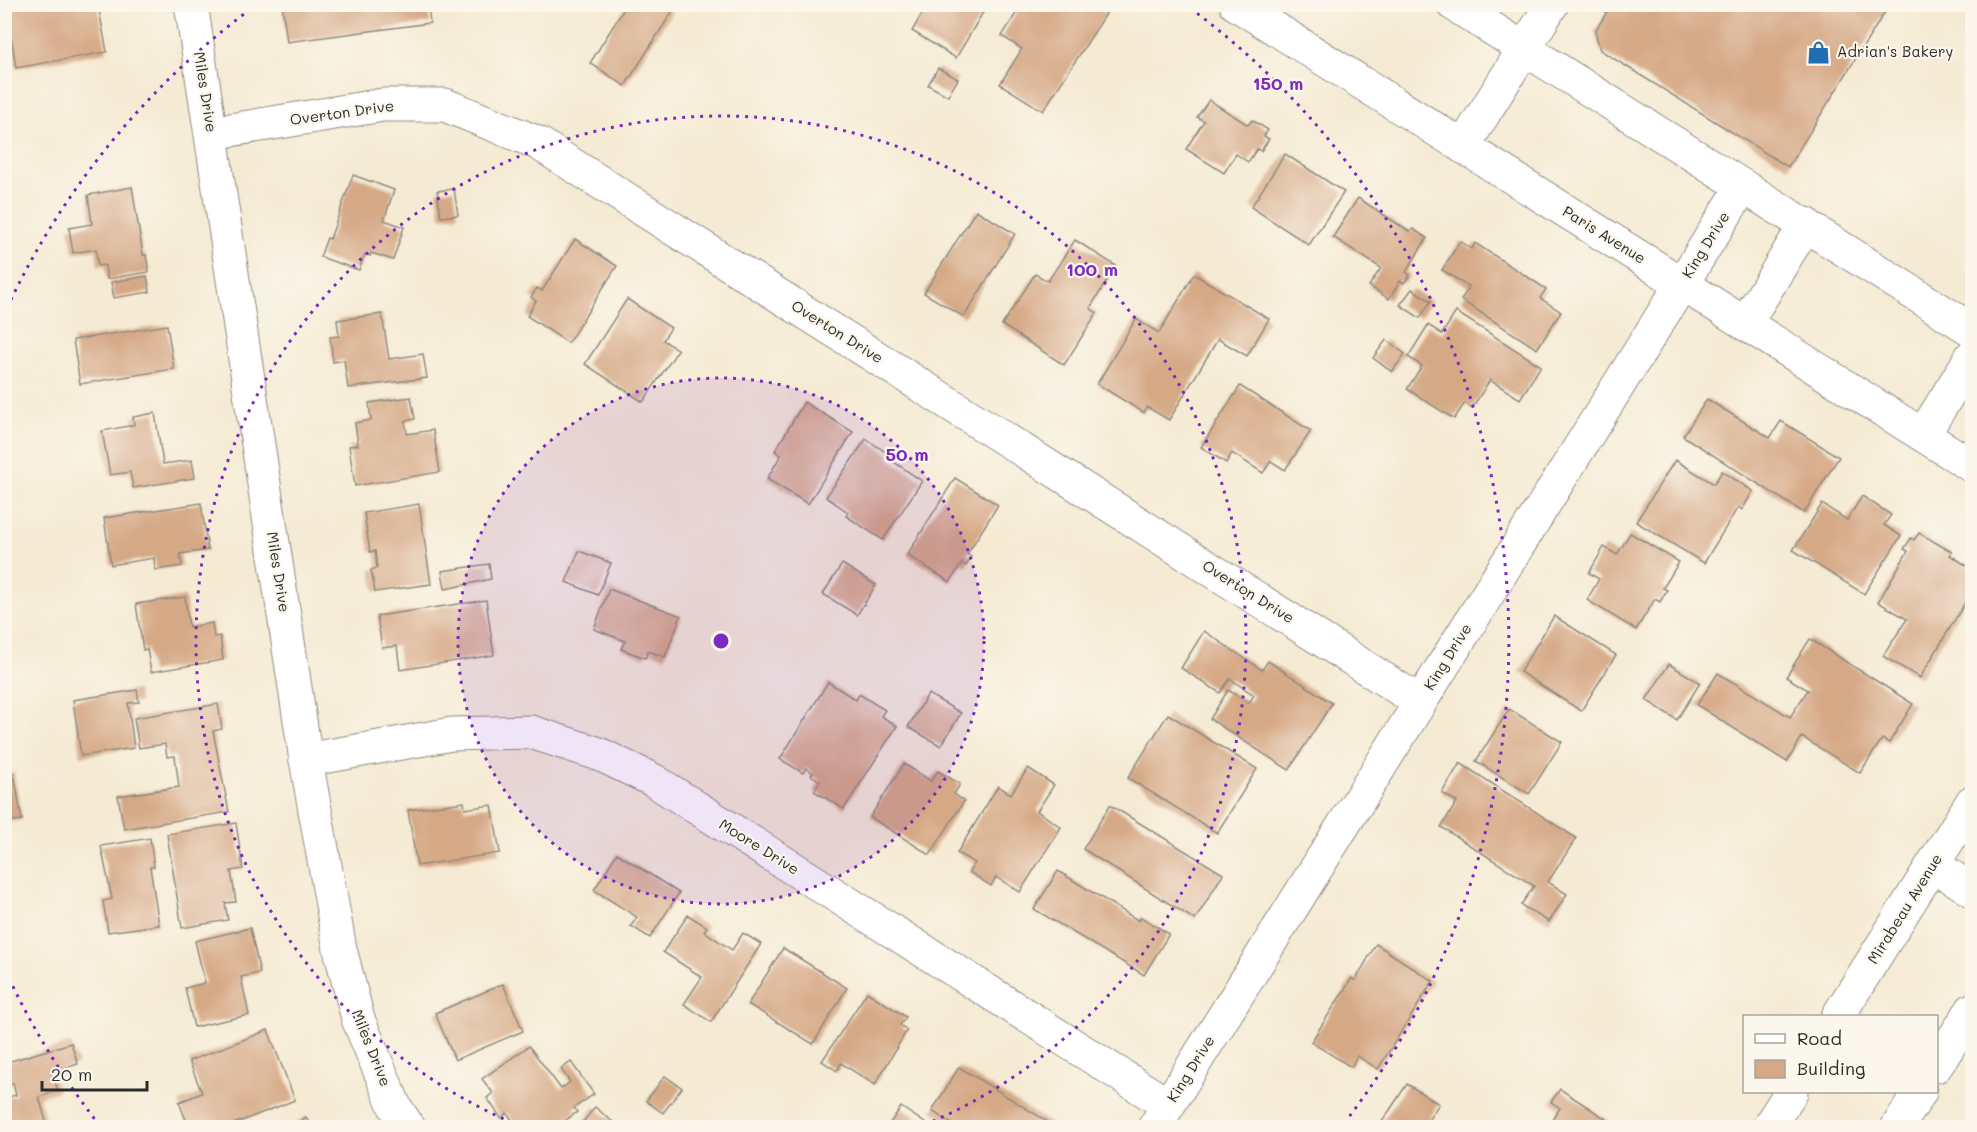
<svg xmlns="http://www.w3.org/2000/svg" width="1977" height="1132" viewBox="0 0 1977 1132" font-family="Mali,sans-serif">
	<rect width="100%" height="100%" fill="#fbf7ec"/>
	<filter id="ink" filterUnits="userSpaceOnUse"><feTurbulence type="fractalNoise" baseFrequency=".0167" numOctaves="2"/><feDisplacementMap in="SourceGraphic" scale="12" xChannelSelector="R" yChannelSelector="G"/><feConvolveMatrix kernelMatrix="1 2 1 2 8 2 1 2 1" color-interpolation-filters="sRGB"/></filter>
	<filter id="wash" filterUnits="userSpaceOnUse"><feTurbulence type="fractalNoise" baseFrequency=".008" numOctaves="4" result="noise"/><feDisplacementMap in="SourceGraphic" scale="24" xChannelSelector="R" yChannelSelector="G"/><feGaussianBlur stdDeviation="1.35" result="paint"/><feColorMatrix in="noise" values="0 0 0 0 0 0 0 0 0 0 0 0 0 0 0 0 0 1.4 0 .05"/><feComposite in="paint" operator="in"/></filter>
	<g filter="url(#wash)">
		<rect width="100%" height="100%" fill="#f5ead3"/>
		<g id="blocks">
			<g fill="#d6a986">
				<path d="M4,4h94l9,48 -91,16 -4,-27h-5z"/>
				<path d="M282,4h146l2,19 -143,19z"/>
				<path d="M627,4h33l12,8 -47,74 -35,-23z"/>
				<path d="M928,4h60l-32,54 -44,-27z"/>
				<path d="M1022,4h70l14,10 -63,97 -43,-27 22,-35 -20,-13z"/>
				<path d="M1612,4h278l-102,163 -188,-117 -5,-19z"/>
				<path d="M938,68l20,11 -10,17 -20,-11z"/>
				<path d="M1209,100l39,25 4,-5 16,10 -4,6 5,3 -8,12 -4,-2 -9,13 -12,-8 -12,19 -38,-24 18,-28 -7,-4z"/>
				<path d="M1285,154l59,38 -35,53 -58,-38z"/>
				<path d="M353,175l41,15 -10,30 20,7 -11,33 -22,-7 -1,3 -5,-2 -6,16 -39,-13 7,-19 3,1z"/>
				<path d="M132,187l11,68h3l3,17 -42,7 -2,-14 -7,1 -2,-17 -23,4 -4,-25 23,-4 -4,-29z"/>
				<path d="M454,189l4,26 -17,2 -4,-26z"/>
				<path d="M1358,198l52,34 3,-3 14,9 -21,34 4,3 -6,8 -4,-2 -11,18 -20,-13 12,-18 -48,-31z"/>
				<path d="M976,210l39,24 -51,83 -40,-24z"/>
				<path d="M575,239l42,27 -49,77 -41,-27 9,-15 -5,-4 6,-9 5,3z"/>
				<path d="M1075,240l41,26 -26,42 7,5 -33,52 -62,-40 33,-51 13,7z"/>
				<path d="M1460,241l12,8 3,-6 71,46 -6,9 21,14 -24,37 -76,-49 8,-13 -27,-17z"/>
				<path d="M1194,274l75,45 -22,37 -29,-17 -49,81 -22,-13 -3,6 -47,-29 39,-65 23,14z"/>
				<path d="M147,276l3,16 -36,6 -3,-16z"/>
				<path d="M1412,289l19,12 -11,17 -20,-13z"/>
				<path d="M627,299l44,29 -8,12 15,10 -35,52 -58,-38z"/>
				<path d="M1456,312l85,54 -21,33 -30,-19 -18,28 -7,-5 -11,16 -47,-30 15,-23 -14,-9 20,-32 14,9z"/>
				<path d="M382,314l7,45 34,-5 4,24 -79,10 -4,-28 -11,2 -3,-25 9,-1 -2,-16z"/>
				<path d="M167,325l7,44 -94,15 -7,-44z"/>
				<path d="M1386,340l19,14 -13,18 -19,-14z"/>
				<path d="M1240,386l71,45 -26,39 -14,-9 -8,12 -31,-20 -6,10 -25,-16z"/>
				<path d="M411,397l4,22 -10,2 2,13 26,-4 7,42 -85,14 -6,-40 9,-1 -3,-22 16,-3 -2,-17z"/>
				<path d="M1707,399l63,39 11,-17 58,36 -35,56 -121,-77z"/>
				<path d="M804,402l49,30 -45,72 -41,-25 14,-24 -6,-4z"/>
				<path d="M155,413l8,51 29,-4 3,18 -62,10 -3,-16 -20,3 -8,-44 32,-6 -1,-8z"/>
				<path d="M866,439l24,16 -2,3 34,23 -39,59 -37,-24 2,-4 -22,-15z"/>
				<path d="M1675,460l39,24 8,-13 31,20 -11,19 -4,-3 -34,56 -68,-41z"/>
				<path d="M955,478l43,27 -31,49 4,3 -5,9 -4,-3 -12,19 -43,-27z"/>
				<path d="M1862,496l29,19 -7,10 17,11 -37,58 -71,-44 29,-46 25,16z"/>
				<path d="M201,503l7,47 -28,4 2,12 -27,4 -1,-12 -43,7 -7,-47z"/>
				<path d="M419,504l12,80 -56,8 -4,-22 6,-2 -2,-17 -5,1 -6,-39z"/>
				<path d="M1630,533l49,29 -16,26 4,2 -7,12 -5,-3 -19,31 -49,-30 12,-21 -10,-6 15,-26 13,8z"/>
				<path d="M1919,533l33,19 -2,3 22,14v22l-52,87 -37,-22 24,-37 -29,-17 30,-51 -4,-2 7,-11 3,2z"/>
				<path d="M579,551l32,12 -13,32 -32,-13z"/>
				<path d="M489,564l2,15 -46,10 -3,-18z"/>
				<path d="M842,564l34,21 -19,30 -34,-21z"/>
				<path d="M609,589l72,27 -16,41 -17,-6 -3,7 -24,-9 4,-8 -31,-12z"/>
				<path d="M185,597l4,30 23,-4 2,14 6,-1 3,24 -72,12 -4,-23 -4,1 -7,-46z"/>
				<path d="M486,600l8,55 -94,15 -3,-24 -15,2 -5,-32z"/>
				<path d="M1554,616l62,39 -35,56 -61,-39z"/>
				<path d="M1204,631l58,39 6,-9 64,42 -43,67 -79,-51 18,-29 21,13 5,-8 -24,-16 -10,14 -39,-25z"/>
				<path d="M1810,639l103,65 -24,39 -7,-4 -22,34 -58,-36 -15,25 -90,-57 21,-32 72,44 18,-27 -22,-13z"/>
				<path d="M1669,664l31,19 -23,37 -31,-20z"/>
				<path d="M828,682l28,18 3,-6 26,16 -4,6 16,10 -53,83 -30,-18 6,-10 -9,-6 2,-2 -7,-5 -3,5 -23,-14z"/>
				<path d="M137,690l2,12 -11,1 6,45 -53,8 -8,-56z"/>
				<path d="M928,694l33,19 -20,33 -33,-19z"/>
				<path d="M218,704l4,25 -9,2 16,81 -105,17 -6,-33 61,-9 -4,-31 -8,1 -2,-13 -26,4 -5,-30z"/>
				<path d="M1509,709l53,33 -33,52 -53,-33z"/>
				<path d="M1168,714l89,55 -40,64 -89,-55z"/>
				<path d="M1460,763l116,75 -28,44 19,12 -18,28 -28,-17 13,-19 -93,-59 16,-25 -15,-9z"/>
				<path d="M904,764l27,17 7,-10 22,13 -6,10 10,7 -34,54 -60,-38z"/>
				<path d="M1028,768l26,17 -17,26 24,16 -41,65 -24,-15 -5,9 -22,-14 6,-9 -18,-10 41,-67 13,8z"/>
				<path d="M14,773l8,47 -18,2v-48z"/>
				<path d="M464,802l1,7 27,-4 8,48 -83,13 -9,-56z"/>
				<path d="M1110,805l113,69 -28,46 -112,-71z"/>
				<path d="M236,823l7,46 -12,2 5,31 -11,1 3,17 -46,8 -15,-94z"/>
				<path d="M150,838l4,29h-4l9,58 -51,7 -5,-31 9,-2 -11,-53z"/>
				<path d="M617,853l62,40 -29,45 -19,-12 6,-9 -43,-27z"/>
				<path d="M1058,871l81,50 2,-4 28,17 -25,41 -110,-66z"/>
				<path d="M688,915l19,12 -3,4 28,19 11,-17 18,11 -50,78 -27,-18 18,-27 -39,-25z"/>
				<path d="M250,928l10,45 -19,4 8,38 -55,12 -9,-39 20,-5 -10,-42z"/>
				<path d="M1376,944l57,37 -55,88 -21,-13 -6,11 -40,-25 41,-64 3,3z"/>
				<path d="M783,948l64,40 -34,56 -65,-40z"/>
				<path d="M503,984l20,47 -68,29 -20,-47z"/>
				<path d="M867,992l39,25 -6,8 7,5 -32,55 -34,-22 -4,8 -15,-10z"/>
				<path d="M268,1030l27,70 -72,28h-34l-10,-26 23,-9 -13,-32z"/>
				<path d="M71,1043l7,21 -26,8 6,19 -19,6 9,31h-44v-30l12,-3 -3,-12 -9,2v-22z"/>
				<path d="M529,1046l32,43 9,-7 -9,-13 10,-7 23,32 -20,14 3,4 -22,16h-45l5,-4 -8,-11 -6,5 -14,-20 6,-5 -11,-14z"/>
				<path d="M959,1067l91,56 -3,5h-89l-26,-17z"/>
				<path d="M665,1076l17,12 -19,25 -17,-12z"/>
				<path d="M1407,1084l32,20 -16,24h-45z"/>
				<path d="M1560,1089l60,39h-73l13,-20 -9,-6z"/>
				<path d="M595,1107l25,21h-42z"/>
				<path d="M901,1107l27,18 -2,3 -38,-2z"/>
				<path d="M306,1117l6,11h-24z"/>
			</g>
		</g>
	</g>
	<g filter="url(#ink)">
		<use href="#blocks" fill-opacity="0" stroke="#908a7f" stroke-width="1.5"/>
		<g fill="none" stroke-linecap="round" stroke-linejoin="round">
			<defs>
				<g id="minor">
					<path d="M191,4l115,756 34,189 18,70 37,88 14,21"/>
					<path d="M212,133l171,-28h62l93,38 882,559"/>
					<path d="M1463,147l89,-143"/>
					<path d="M306,760l146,-26 79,-2 68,22 54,26 515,325"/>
					<path d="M1154,1128l589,-942"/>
				</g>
				<g id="tertiary">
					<path d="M1236,4l736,462"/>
					<path d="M1453,4l519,326"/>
					<path d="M1745,324l61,-100"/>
					<path d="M1923,435l49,-79"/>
					<path d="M1933,865l39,25"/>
					<path d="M1838,1016l134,-214"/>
					<path d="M1936,1066l36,-56"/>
					<path d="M1768,1128l23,-36"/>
					<path d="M1897,1128l23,-36"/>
				</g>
			</defs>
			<use href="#minor" stroke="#908a7f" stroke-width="35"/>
			<use href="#tertiary" stroke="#908a7f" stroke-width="35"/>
			<use href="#minor" stroke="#fff" stroke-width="33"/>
			<use href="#tertiary" stroke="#fff" stroke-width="33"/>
		</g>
	</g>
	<circle cx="721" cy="641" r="263" fill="#7b2cbf" fill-opacity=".12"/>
	<g fill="none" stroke="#7b2cbf" stroke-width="3" stroke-dasharray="3 6">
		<circle cx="721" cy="641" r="263"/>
		<path d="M520 1126A525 525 0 1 1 922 1126"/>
		<path d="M100 1126A788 788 0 0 1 7 974M7 308A788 788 0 0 1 252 8M1190 8A788 788 0 0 1 1342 1126"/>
	</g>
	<defs>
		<symbol id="shop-bare" viewBox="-9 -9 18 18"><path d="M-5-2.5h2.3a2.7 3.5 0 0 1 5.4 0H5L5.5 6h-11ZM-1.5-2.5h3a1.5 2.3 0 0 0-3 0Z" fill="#1f6fb2" stroke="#fbf7ec" stroke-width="2.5" paint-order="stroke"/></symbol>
	</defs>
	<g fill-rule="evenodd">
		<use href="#shop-bare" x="1802" y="36" width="33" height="33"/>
	</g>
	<g text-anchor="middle" stroke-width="4.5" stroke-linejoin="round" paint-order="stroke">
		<g font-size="15" fill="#2b2b2b" stroke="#fbf7ec" text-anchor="start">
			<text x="1837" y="57">Adrian's Bakery</text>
		</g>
		<g font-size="15" fill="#2b2b2b" stroke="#fbf7ec">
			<text transform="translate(205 92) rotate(81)" y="5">Miles Drive</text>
			<text transform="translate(342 113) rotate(-8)" y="5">Overton Drive</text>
			<text transform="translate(1604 235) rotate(32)" y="5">Paris Avenue</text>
			<text transform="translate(1706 245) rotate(-58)" y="5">King Drive</text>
			<text transform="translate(837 332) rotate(32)" y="5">Overton Drive</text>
			<text transform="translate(278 572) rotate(81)" y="5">Miles Drive</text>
			<text transform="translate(1248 592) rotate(32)" y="5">Overton Drive</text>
			<text transform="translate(1448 657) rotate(-58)" y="5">King Drive</text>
			<text transform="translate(759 847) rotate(32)" y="5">Moore Drive</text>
			<text transform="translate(1905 909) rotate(-58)" y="5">Mirabeau Avenue</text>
			<text transform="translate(371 1048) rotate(68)" y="5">Miles Drive</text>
			<text transform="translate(1191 1069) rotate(-58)" y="5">King Drive</text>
		</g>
	</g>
	<circle cx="721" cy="641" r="9" fill="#7b2cbf" stroke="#fbf7ec" stroke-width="3"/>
	<g font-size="18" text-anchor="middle" font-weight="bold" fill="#7b2cbf" stroke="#fbf7ec" stroke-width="4.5" stroke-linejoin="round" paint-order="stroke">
		<text x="1278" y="90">150 m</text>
		<text x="1092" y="276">100 m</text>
		<text x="907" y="461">50 m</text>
	</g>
	<rect width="1977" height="1132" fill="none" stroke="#fbf7ec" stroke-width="24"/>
	<rect x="1743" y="1015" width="195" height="78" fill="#fbf7ec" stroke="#a8a59f" stroke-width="1.5"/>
	<rect x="1755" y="1034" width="30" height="9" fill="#ffffff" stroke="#a8a59f" stroke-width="1.5"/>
	<text x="1797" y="1045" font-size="18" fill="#2b2b2b">Road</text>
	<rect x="1755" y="1060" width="30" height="18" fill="#d6a986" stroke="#a8a59f" stroke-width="1.5"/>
	<text x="1797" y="1075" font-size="18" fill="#2b2b2b">Building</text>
	<path d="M42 1081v9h105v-9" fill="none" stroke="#2b2b2b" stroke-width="3"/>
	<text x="51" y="1081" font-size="18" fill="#2b2b2b" stroke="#fbf7ec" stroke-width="4.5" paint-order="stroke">20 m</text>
</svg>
